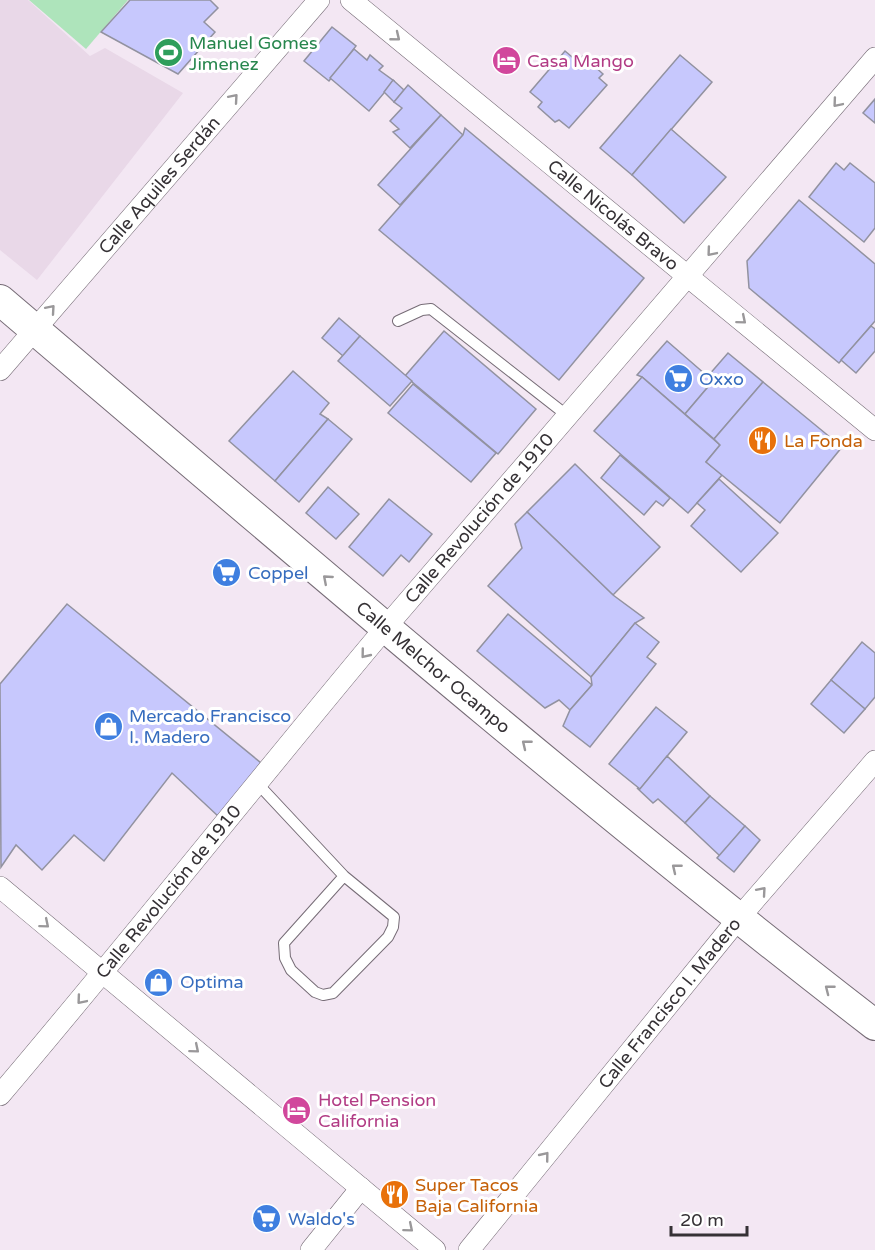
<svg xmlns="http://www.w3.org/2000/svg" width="875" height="1250" viewBox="0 0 875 1250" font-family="'Varela Round',sans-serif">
	<rect width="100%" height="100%" fill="#f3e7f3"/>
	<path fill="#e9d8e8" d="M0,0h28l62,56 15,-8 78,45 -146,187 -37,-30z"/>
	<path fill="#aee4bb" d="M29,0h99l-42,49z"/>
	<g fill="#c7c8fd" stroke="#9292a0" stroke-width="1.5">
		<path d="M130,0h80l8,8 -14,14 11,10 -37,42 -77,-42z"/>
		<path d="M332,27l24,19 -27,35 -25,-20z"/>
		<path d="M354,49l13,11 3,-5 13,11 -4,4 15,11 -25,30 -39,-33z"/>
		<path d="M565,51l13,11 5,-6 20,18 -4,4 8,7 -38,43 -10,-8 -4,2 -17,-15 4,-5 -12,-10z"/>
		<path d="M680,55l32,27 -80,93 -32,-27z"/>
		<path d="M393,80l11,10 -10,12 -10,-10z"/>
		<path d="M408,85l33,30 -31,33 -17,-16 6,-3 -9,-8 12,-13 -8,-6z"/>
		<path d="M875,99v24l-12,-10z"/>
		<path d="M441,115l22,20 -63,70 -22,-20z"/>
		<path d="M465,128l179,150 -85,102 -180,-150 84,-95z"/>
		<path d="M671,129l55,48 -42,46 -52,-48z"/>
		<path d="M836,163l8,7 6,-7 25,20v45l-11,14 -55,-45z"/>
		<path d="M799,200l76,64v57l-36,42 -90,-75 -2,-27z"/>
		<path d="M339,318l21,18 -17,20 -21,-18z"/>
		<path d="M871,326l4,3v22l-19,22 -15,-13z"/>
		<path d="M444,331l92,78 -38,45 -93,-78z"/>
		<path d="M360,336l52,45 -22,25 -52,-45z"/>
		<path d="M667,341l46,40 -28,33 -43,-37 -5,-2z"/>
		<path d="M728,353l35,29 -49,57 -29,-25 28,-33 -5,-5z"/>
		<path d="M293,371l36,32 -9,11 8,5 -53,62 -46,-40z"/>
		<path d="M642,377l78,68 -14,17 16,13 -34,38 -94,-82z"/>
		<path d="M763,382l79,65 -62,76 -74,-61 14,-17 -6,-6z"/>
		<path d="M413,384l83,69 -25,29 -83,-69z"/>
		<path d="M328,419l24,20 -53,63 -24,-21z"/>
		<path d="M620,455l50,43 -7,8 -7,-5 -12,14 -43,-37z"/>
		<path d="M575,464l85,83 -47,48 -86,-83z"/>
		<path d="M719,479l59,54 -37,39 -50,-46 14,-16 -8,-7z"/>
		<path d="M328,487l31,27 -23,25 -30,-26z"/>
		<path d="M389,499l43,35 -23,28 -8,-7 -18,21 -34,-29z"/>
		<path d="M527,512l86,83 31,23 -9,5 -44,54 -103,-91 34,-38 -7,-24z"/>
		<path d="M67,604l199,163 -47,50 -47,-44 -68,88 -30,-26 -32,35 -26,-25 -15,22 -1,-183z"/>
		<path d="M508,614l84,71 -22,25 -11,-10 -14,8 -68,-57z"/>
		<path d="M635,623l24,19 -12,15 9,7 -66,83 -27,-21 7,-16 22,-25 -1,-8z"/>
		<path d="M862,642l13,11v44l-10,12 -34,-29z"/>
		<path d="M831,680l34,29 -21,24 -33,-29z"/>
		<path d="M656,707l31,25 -47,57 -31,-25z"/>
		<path d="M667,756l43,40 -25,27 -27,-24 -5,4 -16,-15 3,1z"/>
		<path d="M710,796l35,30 -25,30 -35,-33z"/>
		<path d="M745,826l15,14 -26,32 -17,-14z"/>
	</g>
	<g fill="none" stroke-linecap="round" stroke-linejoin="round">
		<defs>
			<g id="lane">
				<path d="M398,321l24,-11 9,-1 138,108"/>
				<path d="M258,784l86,92 50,41 -1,10 -5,10 -55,56 -10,2 -8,-3 -24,-22 -6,-12 -1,-15 60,-67"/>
			</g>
			<g id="street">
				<path id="s1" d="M351,0l524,430"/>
				<path id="s2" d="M0,370l319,-370"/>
				<path d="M0,887l435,363"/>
				<path id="s3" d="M0,1095c131,-154 256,-313 386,-468 162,-190 327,-378 489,-569"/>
				<path d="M311,1250l50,-62"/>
				<path id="s4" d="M469,1250l269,-331 137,-158"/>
			</g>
			<g id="secondary">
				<path id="s5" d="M0,300c288,245 575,493 875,725"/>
			</g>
		</defs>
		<use href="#lane" stroke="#766c76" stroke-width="12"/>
		<use href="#street" stroke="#766c76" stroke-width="22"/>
		<use href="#secondary" stroke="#766c76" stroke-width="32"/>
		<use href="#lane" stroke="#fff" stroke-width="10"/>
		<use href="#street" stroke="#fff" stroke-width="21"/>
		<use href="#secondary" stroke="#fff" stroke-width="30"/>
	</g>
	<defs><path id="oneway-chevron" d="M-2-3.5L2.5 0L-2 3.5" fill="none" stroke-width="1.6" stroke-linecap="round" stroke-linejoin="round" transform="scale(1.5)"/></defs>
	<g stroke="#9a989a">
		<use href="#oneway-chevron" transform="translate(396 37) rotate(39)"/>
		<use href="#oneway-chevron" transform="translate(234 98) rotate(-49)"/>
		<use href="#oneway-chevron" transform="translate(837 103) rotate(130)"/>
		<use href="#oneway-chevron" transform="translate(711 252) rotate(130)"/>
		<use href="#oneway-chevron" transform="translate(51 309) rotate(-49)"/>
		<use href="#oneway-chevron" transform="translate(742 320) rotate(40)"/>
		<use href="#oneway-chevron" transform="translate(327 579) rotate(-139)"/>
		<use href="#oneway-chevron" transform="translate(365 654) rotate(129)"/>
		<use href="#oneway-chevron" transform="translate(526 744) rotate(-141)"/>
		<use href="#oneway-chevron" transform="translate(676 868) rotate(-141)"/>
		<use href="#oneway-chevron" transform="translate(762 891) rotate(-49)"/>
		<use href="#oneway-chevron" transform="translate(45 924) rotate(40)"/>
		<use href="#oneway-chevron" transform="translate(829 989) rotate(-142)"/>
		<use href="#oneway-chevron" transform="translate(81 1000) rotate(130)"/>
		<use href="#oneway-chevron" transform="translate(195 1049) rotate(40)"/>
		<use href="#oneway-chevron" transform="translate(545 1156) rotate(-51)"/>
		<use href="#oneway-chevron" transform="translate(409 1228) rotate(40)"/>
	</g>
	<defs>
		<symbol id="stadium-disc" viewBox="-11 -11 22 22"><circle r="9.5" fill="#2e9e5b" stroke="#fff"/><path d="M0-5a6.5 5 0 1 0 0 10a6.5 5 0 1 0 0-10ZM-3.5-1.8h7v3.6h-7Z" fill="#fff"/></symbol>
		<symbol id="hotel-disc" viewBox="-11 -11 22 22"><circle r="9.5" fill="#d1479c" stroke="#fff"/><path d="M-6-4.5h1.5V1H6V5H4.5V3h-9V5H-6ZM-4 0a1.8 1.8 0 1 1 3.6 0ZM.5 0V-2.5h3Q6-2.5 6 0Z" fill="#fff"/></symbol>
		<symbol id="supermarket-disc" viewBox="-11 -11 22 22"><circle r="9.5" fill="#3f7fe0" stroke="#fff"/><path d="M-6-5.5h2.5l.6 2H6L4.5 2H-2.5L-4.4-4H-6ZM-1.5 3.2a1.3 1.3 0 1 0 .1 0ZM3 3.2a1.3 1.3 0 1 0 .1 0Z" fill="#fff"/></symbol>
		<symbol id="restaurant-disc" viewBox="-11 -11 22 22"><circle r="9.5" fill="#e8710a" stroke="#fff"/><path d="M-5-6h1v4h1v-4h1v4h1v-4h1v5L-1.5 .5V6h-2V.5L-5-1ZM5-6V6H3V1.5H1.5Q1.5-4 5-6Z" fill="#fff"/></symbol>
		<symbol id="shop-disc" viewBox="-11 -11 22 22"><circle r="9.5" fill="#3f7fe0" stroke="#fff"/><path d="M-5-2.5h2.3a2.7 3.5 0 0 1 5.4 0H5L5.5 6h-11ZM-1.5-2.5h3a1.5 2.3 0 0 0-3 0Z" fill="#fff"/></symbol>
	</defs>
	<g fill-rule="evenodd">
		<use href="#stadium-disc" x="152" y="36" width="33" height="33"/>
		<use href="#hotel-disc" x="490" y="44" width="33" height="33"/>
		<use href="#supermarket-disc" x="662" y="362" width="33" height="33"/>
		<use href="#restaurant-disc" x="746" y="424" width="33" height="33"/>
		<use href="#supermarket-disc" x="210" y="556" width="33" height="33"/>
		<use href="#shop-disc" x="92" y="710" width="33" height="33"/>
		<use href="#shop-disc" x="142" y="966" width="33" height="33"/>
		<use href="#hotel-disc" x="280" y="1094" width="33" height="33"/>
		<use href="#restaurant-disc" x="378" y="1178" width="33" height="33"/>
		<use href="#supermarket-disc" x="250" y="1202" width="33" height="33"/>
	</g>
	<g text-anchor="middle" stroke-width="6" stroke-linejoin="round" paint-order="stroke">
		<g font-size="18" fill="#27864d" stroke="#fff" text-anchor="start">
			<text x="189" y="49">Manuel Gomes<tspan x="189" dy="21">Jimenez</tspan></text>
		</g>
		<g font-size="18" fill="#b23c85" stroke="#fff" text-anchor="start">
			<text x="527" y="67">Casa Mango</text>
			<text x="318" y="1106">Hotel Pension<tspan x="318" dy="21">California</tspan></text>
		</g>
		<g font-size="18" fill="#353135" stroke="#fff">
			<text dy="6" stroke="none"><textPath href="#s2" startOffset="244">Calle Aquiles Serdán</textPath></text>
			<text dy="6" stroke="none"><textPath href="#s1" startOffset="339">Calle Nicolás Bravo</textPath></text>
			<text dy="6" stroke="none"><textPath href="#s3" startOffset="750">Calle Revolución de 1910</textPath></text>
			<text dy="6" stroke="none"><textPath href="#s5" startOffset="568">Calle Melchor Ocampo</textPath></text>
			<text dy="6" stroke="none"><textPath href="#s3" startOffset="264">Calle Revolución de 1910</textPath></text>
			<text dy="6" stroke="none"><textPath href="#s4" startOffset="318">Calle Francisco I. Madero</textPath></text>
		</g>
		<g font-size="18" fill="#366cbe" stroke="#fff" text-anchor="start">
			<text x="699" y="385">Oxxo</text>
			<text x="248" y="579">Coppel</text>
			<text x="129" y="722">Mercado Francisco<tspan x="129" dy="21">I. Madero</tspan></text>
			<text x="180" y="988">Optima</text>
			<text x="288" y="1225">Waldo's</text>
		</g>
		<g font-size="18" fill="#c56008" stroke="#fff" text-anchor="start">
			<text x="784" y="447">La Fonda</text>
			<text x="415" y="1191">Super Tacos<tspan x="415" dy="21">Baja California</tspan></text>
		</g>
	</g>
	<path d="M671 1226v9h76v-9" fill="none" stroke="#353135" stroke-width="3"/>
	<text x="680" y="1226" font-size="18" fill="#353135" stroke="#ffffff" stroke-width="4.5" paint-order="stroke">20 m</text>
</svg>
